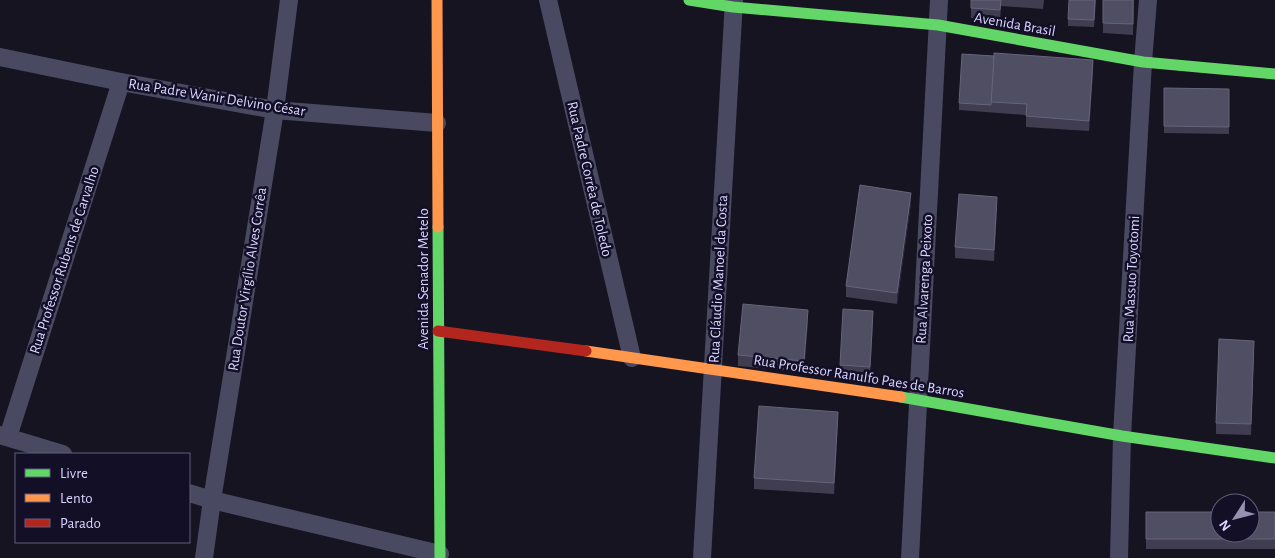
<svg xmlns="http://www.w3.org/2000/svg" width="1275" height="558" viewBox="0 0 1275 558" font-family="'Alegreya Sans',sans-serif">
	<rect width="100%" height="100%" fill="#161421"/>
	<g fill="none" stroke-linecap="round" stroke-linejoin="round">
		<g stroke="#4a4962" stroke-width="18">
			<path d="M548,0l84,358"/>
			<path d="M0,57l121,25 154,28 162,13"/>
			<path d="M0,435l63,19"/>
			<path d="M8,437l113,-355"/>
			<path d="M189,493l23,7 228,54"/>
			<path d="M204,558l8,-58 63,-390 14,-110"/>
			<path d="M702,558l32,-558"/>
			<path d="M910,558l29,-558"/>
			<path d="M1119,558l3,-122 21,-374 5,-62"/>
		</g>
		<g stroke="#63d668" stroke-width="11">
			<path d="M689,0l44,7 205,18 205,37 132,12"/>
			<path d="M438,227l2,331"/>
			<path d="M901,397l221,39 153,22"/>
		</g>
		<g stroke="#ff974d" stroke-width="11">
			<path d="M437,0l1,227"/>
			<path d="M586,351l315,46"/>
		</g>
		<path stroke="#b3261e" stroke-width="11" d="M438,331l148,20"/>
	</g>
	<g fill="#403d50">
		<path d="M971,0h73l-1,9 -42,-3 -1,15 -29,-3z"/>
		<path d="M1096,0l-2,27 -26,-1v-7z"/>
		<path d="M1103,0h31l-1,35 -30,-2z"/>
		<path d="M1093,71l-4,60 -63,-4v-12l-67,-5v-7z"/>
		<path d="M1164,88l65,1v45l-65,-1z"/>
		<path d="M911,203l-14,101 -51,-7v-11z"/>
		<path d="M997,207l-3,54 -39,-3v-11z"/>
		<path d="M808,320l-4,52 -66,-6v-11z"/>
		<path d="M873,321l-3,56 -30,-1v-11z"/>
		<path d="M1254,351l-3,84 -35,-1v-11z"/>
		<path d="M838,422l-4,72 -80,-5v-11z"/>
		<rect x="1146" y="512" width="129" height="37"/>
	</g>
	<g fill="#282635">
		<path d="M1093,60v11l-4,60v-10z"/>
		<path d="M911,193v10l-14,101v-11z"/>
		<path d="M997,197v10l-3,54v-11z"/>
		<path d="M808,310v10l-4,52v-11z"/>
		<path d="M873,311v10l-3,56v-10z"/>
		<path d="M838,412v10l-4,72v-11z"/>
	</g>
	<g fill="#504e63" stroke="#66637b">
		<path d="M971,0h30l-1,10 -29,-2z"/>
		<path d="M1069,0h26l-1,20 -26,-1z"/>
		<path d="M1103,0h30v24l-30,-1z"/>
		<path d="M994,53l99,7 -4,61 -63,-5 1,-12 -36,-2z"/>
		<path d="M962,54l32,2 -3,49 -32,-2z"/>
		<path d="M1164,88l65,1v38l-65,-1z"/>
		<path d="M860,185l51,8 -14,100 -51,-7z"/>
		<path d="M959,194l38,3 -3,53 -39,-3z"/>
		<path d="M743,304l65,6 -4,51 -66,-6z"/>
		<path d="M843,309l30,2 -3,56 -30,-2z"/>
		<path d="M1219,339l35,2 -3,83 -35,-1z"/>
		<path d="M759,406l79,6 -4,71 -80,-5z"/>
		<path d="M1146,512h74v21h30v-21h25v27h-129z"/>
	</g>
	<g text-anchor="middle" stroke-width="5" stroke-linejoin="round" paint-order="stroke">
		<g font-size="15" fill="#d9d4ff" stroke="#130f26">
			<text transform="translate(1015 24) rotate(10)" y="5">Avenida Brasil</text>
			<text transform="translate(217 97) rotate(9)" y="5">Rua Padre Wanir Delvino César</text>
			<text transform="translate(590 179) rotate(77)" y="5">Rua Padre Corrêa de Toledo</text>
			<text transform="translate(64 260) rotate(-72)" y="5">Rua Professor Rubens de Carvalho</text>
			<text transform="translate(247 279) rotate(-81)" y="5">Rua Doutor Virgílio Alves Corrêa</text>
			<text transform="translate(423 279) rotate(-90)" y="5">Avenida Senador Metelo</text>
			<text transform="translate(718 279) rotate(-87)" y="5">Rua Cláudio Manoel da Costa</text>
			<text transform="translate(924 279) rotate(-87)" y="5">Rua Alvarenga Peixoto</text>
			<text transform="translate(1131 279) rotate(-87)" y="5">Rua Massuo Toyotomi</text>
			<text transform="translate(859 376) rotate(9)" y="5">Rua Professor Ranulfo Paes de Barros</text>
		</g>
	</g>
	<rect x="15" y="453" width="175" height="90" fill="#130f26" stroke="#625e7d"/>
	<rect x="25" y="469" width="25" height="8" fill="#63d668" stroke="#625e7d"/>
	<text x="60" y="478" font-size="15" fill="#d9d4ff">Livre</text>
	<rect x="25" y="494" width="25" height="8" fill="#ff974d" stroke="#625e7d"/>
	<text x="60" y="503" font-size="15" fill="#d9d4ff">Lento</text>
	<rect x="25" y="519" width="25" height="8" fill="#b3261e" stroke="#625e7d"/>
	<text x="60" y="528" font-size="15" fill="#d9d4ff">Parado</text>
	<g transform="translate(1235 518) rotate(234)"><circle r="24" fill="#130f26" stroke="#625e7d"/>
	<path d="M0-4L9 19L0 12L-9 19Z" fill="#9591b1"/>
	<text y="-8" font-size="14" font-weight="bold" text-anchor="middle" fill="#d9d4ff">N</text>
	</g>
</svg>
